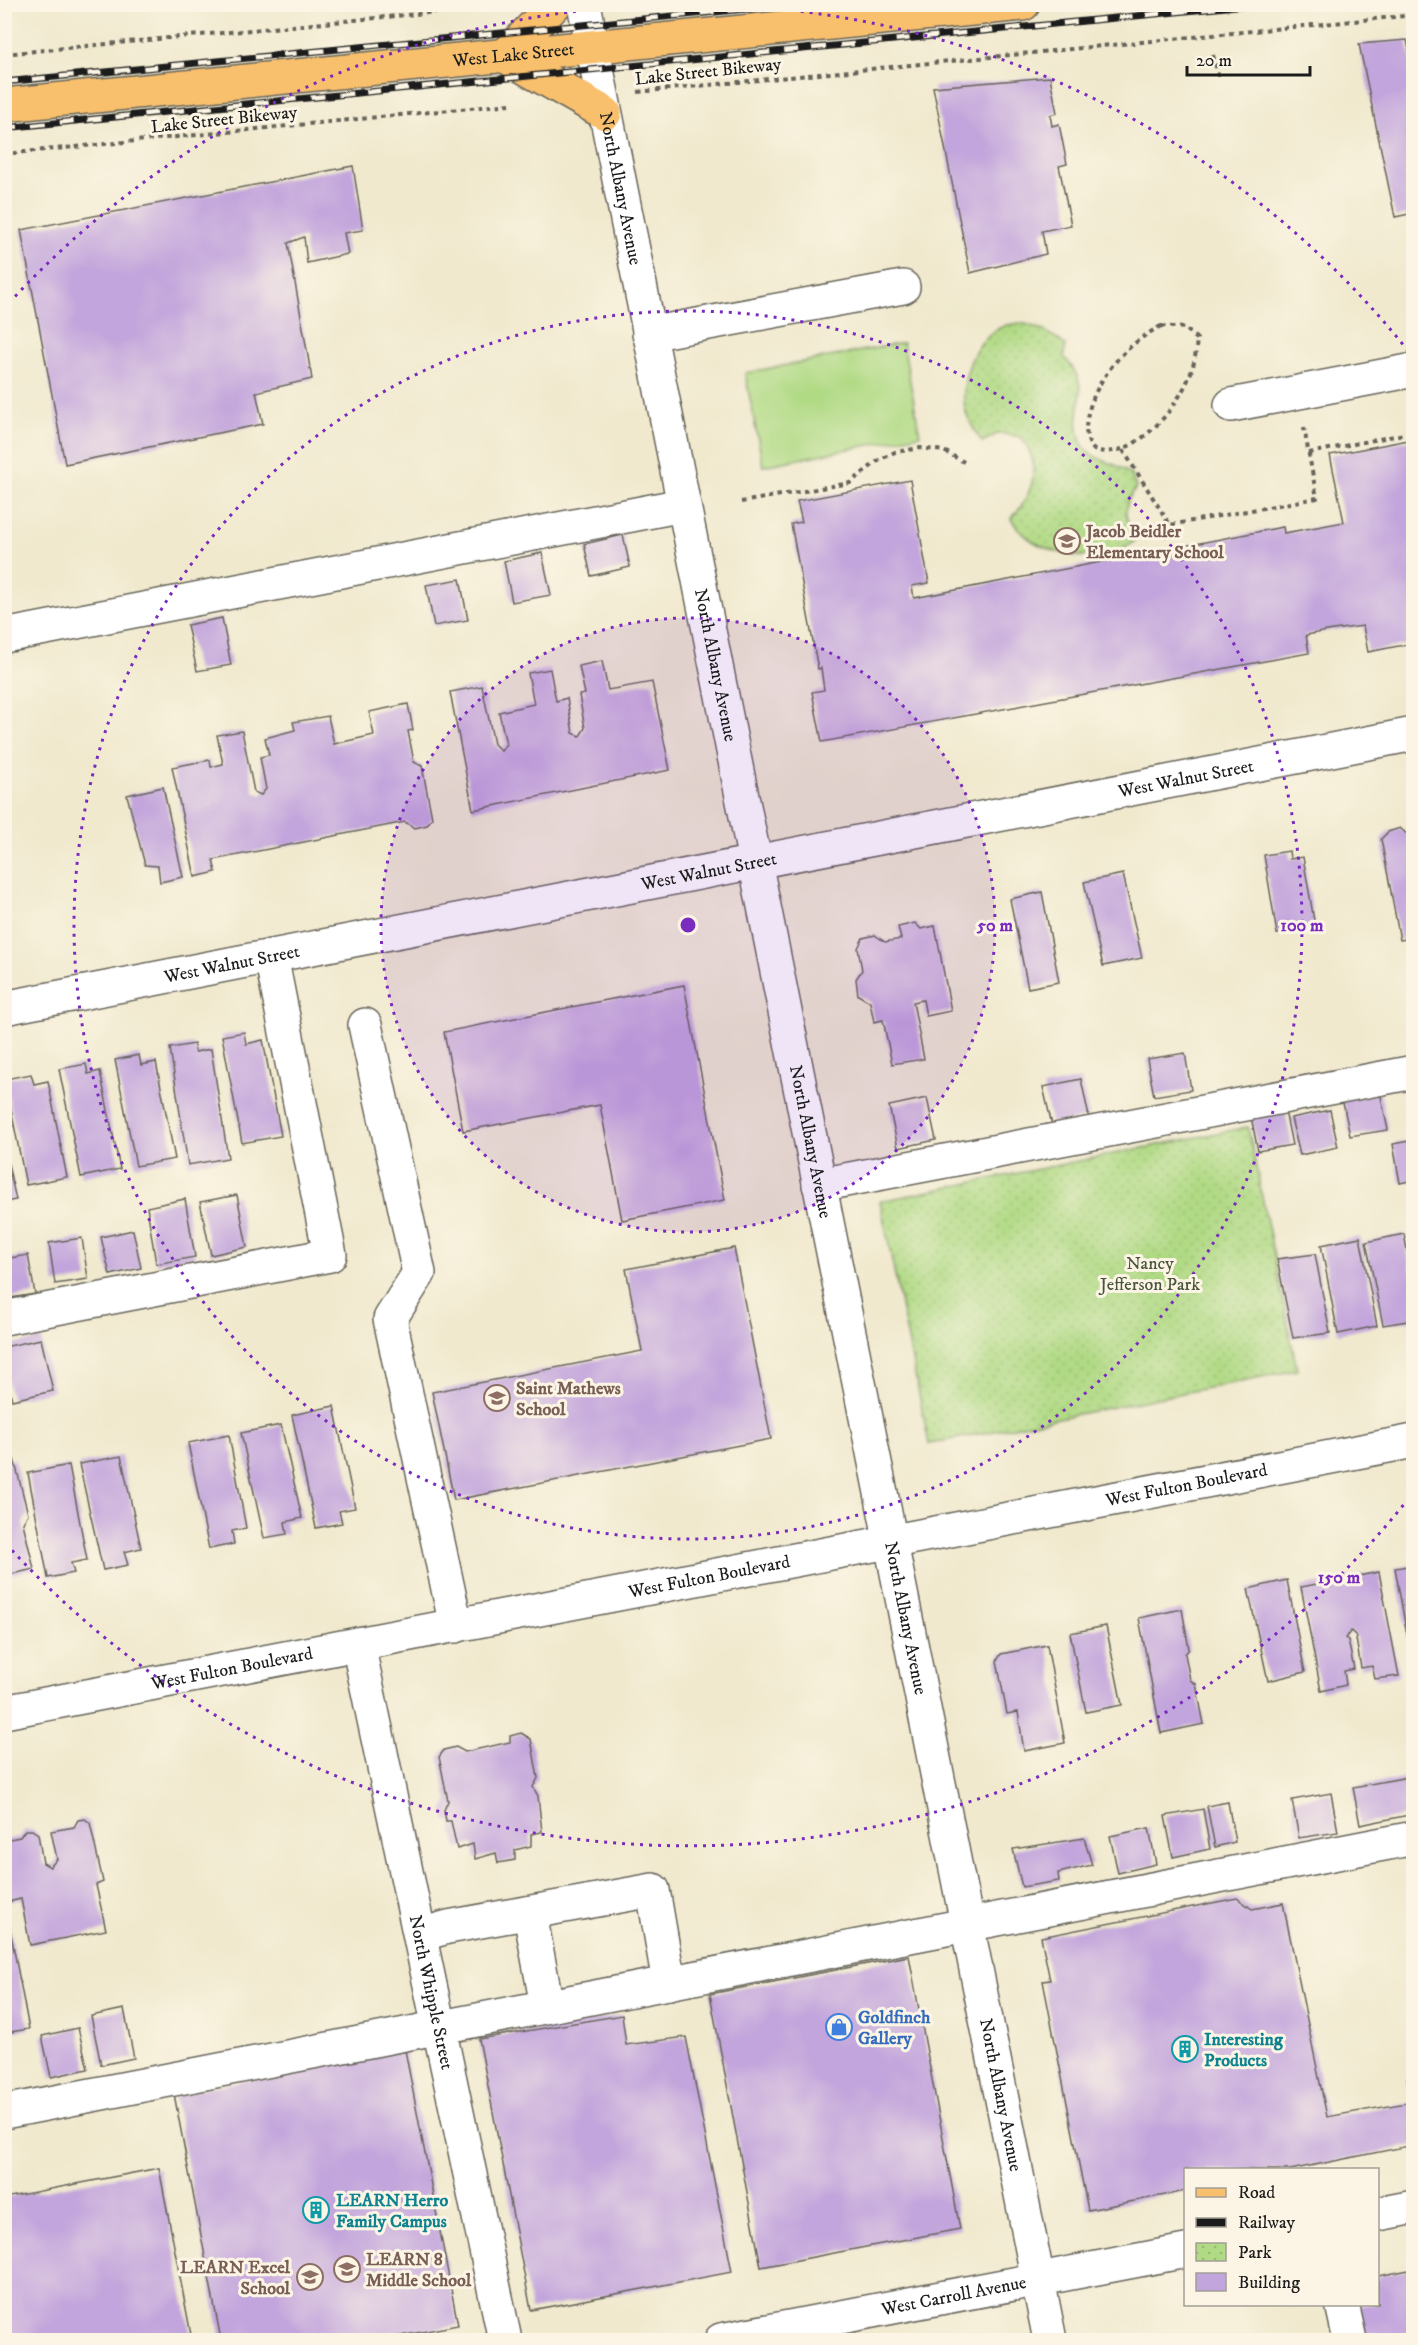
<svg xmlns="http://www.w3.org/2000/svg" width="1418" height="2345" viewBox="0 0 1418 2345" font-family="'IM FELL DW Pica',serif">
	<defs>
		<pattern id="park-dots" width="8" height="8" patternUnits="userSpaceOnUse" patternTransform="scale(1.5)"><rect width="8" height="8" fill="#b1da85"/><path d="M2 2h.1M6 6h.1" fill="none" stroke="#98ba72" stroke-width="1.8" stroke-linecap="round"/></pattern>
	</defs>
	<rect width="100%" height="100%" fill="#fcf5e5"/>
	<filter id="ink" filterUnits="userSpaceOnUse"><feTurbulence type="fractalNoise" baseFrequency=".0167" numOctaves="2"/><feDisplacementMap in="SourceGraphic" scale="12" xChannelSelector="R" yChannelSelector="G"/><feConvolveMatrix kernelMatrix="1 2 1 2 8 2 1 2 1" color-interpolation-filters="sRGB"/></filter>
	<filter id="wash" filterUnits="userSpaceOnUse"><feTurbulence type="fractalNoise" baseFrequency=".008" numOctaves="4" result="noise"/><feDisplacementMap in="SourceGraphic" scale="24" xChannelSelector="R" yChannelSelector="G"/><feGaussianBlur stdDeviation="1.35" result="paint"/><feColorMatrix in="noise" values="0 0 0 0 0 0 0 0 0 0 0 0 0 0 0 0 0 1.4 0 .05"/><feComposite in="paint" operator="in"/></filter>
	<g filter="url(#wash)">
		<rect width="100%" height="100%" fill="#f0e9ce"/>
		<path fill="#b1da85" stroke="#667b50" stroke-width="1.5" d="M903,343l17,92 -157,31 -18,-93z"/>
		<g fill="url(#park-dots)" stroke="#667b50" stroke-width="1.5">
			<path d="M1022,323c17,5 29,10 43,22l-1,12c33,35 4,53 17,84 9,22 36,19 50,34 2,3 4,9 5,13 -15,18 -12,32 2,50 -5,4 -10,9 -16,11 -37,16 -90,4 -111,-30 22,-25 32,-54 10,-82l-22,-4 -17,9c-7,-10 -14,-21 -17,-33 -5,-31 8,-70 39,-83 5,-2 12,-2 18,-3z"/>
			<path d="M1248,1127l49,243 -368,74 -49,-243z"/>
		</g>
		<g id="blocks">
			<g fill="#c2a5dc">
				<path d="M1407,40l7,32v141l-19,4 -36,-173z"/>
				<path d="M1050,77l7,36 -7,2 2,11 7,-2 8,40 -8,2 12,59 -29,6 4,23 -76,19 -37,-186z"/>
				<path d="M353,166l10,64 -19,3 4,21 -41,9 -3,-26 -16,6 24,136 -56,13 7,32 -198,40 -44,-234z"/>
				<path d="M1414,439v204l-46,9 -5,-26 -30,4 -27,5 3,18 -487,89 -10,-50 12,-2 -3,-22 -3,1 -27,-145 11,-2 -5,-21 113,-21 19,103 -17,3 2,12 369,-71 1,6 60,-11 -14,-67z"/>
				<path d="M623,535l7,32 -39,9 -7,-32z"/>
				<path d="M542,553l9,42 -39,7 -8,-41z"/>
				<path d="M460,579l8,41 -34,6 -8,-41z"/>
				<path d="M222,618l9,47 -34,6 -10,-46z"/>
				<path d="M602,661l6,29 44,-8 18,88 -197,40 -23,-118 32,-6 12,58 7,7 5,-7 -7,-32 35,-8 -6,-31 22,-4 6,32 11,-3 6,35 7,3 5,-8 -6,-33 6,-1 -6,-28z"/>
				<path d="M408,704l5,26 -5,1 6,31 8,4 10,52 -5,7 -12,3 -10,-6 -192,38 3,12 -21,5 -23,-110 38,-7 1,7 12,-3 -6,-29 25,-4 12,61 7,3 5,-6 -6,-32 9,-2 -4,-17 30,-8 -2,-8 35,-6 6,28 40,-9 -5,-23z"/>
				<path d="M163,787l20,90 -23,5 -2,-16 -13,-1 -18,-70z"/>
				<path d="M1400,828l9,8 5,-1v103l-14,2 -19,-101 7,-7z"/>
				<path d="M1289,851l1,8 13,-2 12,69 -38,8 -13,-79z"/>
				<path d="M1123,874l19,84 -39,8 -19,-84z"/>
				<path d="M1042,892l17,90 -31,6 -18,-89z"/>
				<path d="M915,923l6,6 14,-3 16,85 -25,5 -3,-16 -10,2 11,57 -32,5 -9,-44 -9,2 -4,-20 -12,-7 -2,-16 6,-9 -4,-22 5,-10 12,-3 10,7 16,-3 -3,-12z"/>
				<path d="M684,985l41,215 -103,20 -22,-115 -137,26 -19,-99z"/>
				<path d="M244,1032l2,12 17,-4 18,96 -39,7 -20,-107z"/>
				<path d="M194,1044l1,8 16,-3 17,109 -40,7 -18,-117z"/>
				<path d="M1185,1053l6,37 -37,6 -7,-37z"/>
				<path d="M139,1055l2,10 15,-3 19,97 -39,7 -21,-106z"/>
				<path d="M86,1064l2,10 12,-3 20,98 -39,8 -22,-108z"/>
				<path d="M31,1074l3,10 14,-3 19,96 -41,8 -21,-106z"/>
				<path d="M1081,1079l8,38 -37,8 -9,-38z"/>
				<path d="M1380,1092l8,38 -38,6 -8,-38z"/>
				<path d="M927,1098l9,42 -38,8 -9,-42z"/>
				<path d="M1284,1106l8,39 -34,6 -8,-39z"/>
				<path d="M1330,1110l8,37 -38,8 -9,-37z"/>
				<path d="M1414,1140v40l-14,3 -7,-39z"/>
				<path d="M4,1146l12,54 -12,2z"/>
				<path d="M237,1195l10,52 -36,8 -11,-53z"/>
				<path d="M185,1199l10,58 -39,7 -9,-57z"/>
				<path d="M133,1230l8,38 -31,7 -9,-38z"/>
				<path d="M1404,1234l10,53v33l-31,5 -17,-83z"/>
				<path d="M1360,1237l17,89 -39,8 -17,-89z"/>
				<path d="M82,1238l6,41 -33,5 -6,-41z"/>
				<path d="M734,1248l37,191 -317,61 -22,-108 210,-41 -16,-82z"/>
				<path d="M1315,1254l15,79 -37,5 -16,-79z"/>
				<path d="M28,1255l7,39 -31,5v-40z"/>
				<path d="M41,1339l12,52 -41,9 -8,-34v-19z"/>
				<path d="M334,1406l21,102 -16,3 3,12 -26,5 -24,-113z"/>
				<path d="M281,1425l21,93 -17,4 2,12 -23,4 -23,-105z"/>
				<path d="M229,1435l17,93 -14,3 2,13 -25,5 -21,-106z"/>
				<path d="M121,1456l20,92 -17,4 4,13 -25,5 -24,-106z"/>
				<path d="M14,1459l14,55 -5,9 11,46 -30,7v-115z"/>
				<path d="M69,1465l18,95 -16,3 3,10 -26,5 -20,-105z"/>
				<path d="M1414,1565v97h-2l-17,-94z"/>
				<path d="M1379,1572l20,104 -24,3 -3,-13 -11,2 -5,-29 1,-2 -6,-6 -6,7 3,2 6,29 -10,2 2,14 -25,6 -20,-104z"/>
				<path d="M1287,1580l18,92 -37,9 -20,-92z"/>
				<path d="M1182,1609l7,40 -4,5 5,26 6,4 8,40 -43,9 -22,-115z"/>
				<path d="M1106,1626l16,79 -36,7 -16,-79z"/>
				<path d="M1047,1645l18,98 -41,8 -6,-39 -11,2 -10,-53 4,-7z"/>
				<path d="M521,1733l10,6 7,39 -5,9 5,9 4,36 -11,2v12l-16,4v10l-17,3 -2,-10 -21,6 -2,-15 -16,5 -6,-28h-5l-2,-11 4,-9 -9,-44 5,-7 12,-3 9,5 45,-10v-6z"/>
				<path d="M1414,1776v38l-54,11 -7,-38z"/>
				<path d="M1331,1793l7,39 -39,6 -7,-38z"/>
				<path d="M1228,1802l7,40 -20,5 -8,-41z"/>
				<path d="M1203,1809l7,40 -37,8 -8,-41z"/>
				<path d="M85,1819l5,4 13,59 -7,3 10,45 -76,15 -9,-46 -17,4v-63l16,-3 5,-7h7l6,4 5,29 7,4 7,-8 -6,-28 23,-4 4,-7z"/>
				<path d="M1149,1828l7,36 -38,9 -8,-37z"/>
				<path d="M1084,1838l8,27 -34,8 1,8 -37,6 -9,-38z"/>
				<path d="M1237,1898l15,11 31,-6 44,214 85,-15 -5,-23 7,-1v67l-124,25h-104v21l-98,19 -45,-229 7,-1 -9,-43z"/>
				<path d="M6,1908l23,121 -25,4v-124z"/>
				<path d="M909,1956l51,273 -199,38 -51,-273z"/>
				<path d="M124,2009l10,49 -33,7 -10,-49z"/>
				<path d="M622,2015l4,30 60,-8 46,235 -201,38 -52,-271z"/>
				<path d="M78,2028l10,41 -37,8 -9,-41z"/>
				<path d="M405,2050l53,275 -78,15h-159l-47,-246z"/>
				<path d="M159,2168l33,172h-188v-142z"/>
				<path d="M1414,2269v71h-50l-7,-36h21v-28z"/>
			</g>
		</g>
	</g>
	<g filter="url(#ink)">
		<use href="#blocks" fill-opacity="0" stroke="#66645a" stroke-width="1.5"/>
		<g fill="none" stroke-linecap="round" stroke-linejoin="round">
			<defs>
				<g id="minor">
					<path id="s1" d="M584,4l466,2336"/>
					<path d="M649,334l254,-47"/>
					<path d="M1231,405l183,-35"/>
					<path d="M4,636l679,-131"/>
					<path id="s2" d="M4,1008l1410,-274"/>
					<path d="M365,1025l54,248 -29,46 66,307"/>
					<path d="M819,1185l595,-113"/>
					<path d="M4,1318l326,-63 -59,-299"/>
					<path id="s3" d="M358,1644l147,696"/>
					<path id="s4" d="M4,1712l1410,-271"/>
					<path d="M530,1914l17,92"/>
					<path d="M420,1935l28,-8 205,-37 16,93"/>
					<path d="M4,2112l1410,-274"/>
					<path d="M1378,2214l36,-7"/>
					<path d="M1342,2304l8,36"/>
					<path id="s5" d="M721,2340l465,-89"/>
				</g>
				<g id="major">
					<path d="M555,4l-50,52 100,57"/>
					<path id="s6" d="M4,105l1019,-101"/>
				</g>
			</defs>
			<use href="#minor" stroke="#66645a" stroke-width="36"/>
			<use href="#major" stroke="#66645a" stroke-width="36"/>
			<g stroke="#66645a" stroke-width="4" stroke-dasharray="4.5 4.5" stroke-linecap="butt">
				<path d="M4,54l495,-48"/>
				<path d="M1213,55l6,24"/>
				<path d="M638,92l776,-77"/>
				<path d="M4,154l507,-50"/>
				<path d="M1161,326l24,2 12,11c-1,7 -1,16 -3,23 -8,38 -58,101 -100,88 -10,-11 -9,-26 -5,-40 11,-37 38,-66 72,-84z"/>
				<path d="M1123,450l47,75 147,-27 -13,-70"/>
				<path d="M1309,453l105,-21"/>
				<path d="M741,502l109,-19 29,-23 16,-8 25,-4 24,3 20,11"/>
			</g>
			<use href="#minor" stroke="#fff" stroke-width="33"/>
			<use href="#major" stroke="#f8bf6c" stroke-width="33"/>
			<defs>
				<g id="rail">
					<path d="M4,82l791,-78"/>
					<path d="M4,128l1253,-124"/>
				</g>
			</defs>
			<use href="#rail" stroke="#1c1c1c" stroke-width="7"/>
			<use href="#rail" stroke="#fcf5e5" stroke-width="4.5" stroke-dasharray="14" stroke-linecap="butt"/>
		</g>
	</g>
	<circle cx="688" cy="925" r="307" fill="#7b2cbf" fill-opacity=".12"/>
	<g fill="none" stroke="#7b2cbf" stroke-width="3" stroke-dasharray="3 6">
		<circle cx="688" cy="925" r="307"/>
		<circle cx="688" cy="925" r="614"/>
		<path d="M1409 1498A921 921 0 0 1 9 1547M9 303A921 921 0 0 1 656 5M720 5A921 921 0 0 1 1409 352"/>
	</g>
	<defs>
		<symbol id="school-ring" viewBox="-11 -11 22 22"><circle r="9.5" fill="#fcf5e5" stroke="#8d6e63" stroke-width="1.5"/><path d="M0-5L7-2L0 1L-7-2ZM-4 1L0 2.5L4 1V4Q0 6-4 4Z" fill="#8d6e63"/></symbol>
		<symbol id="shop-ring" viewBox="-11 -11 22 22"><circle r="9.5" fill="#fcf5e5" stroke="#3f7fe0" stroke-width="1.5"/><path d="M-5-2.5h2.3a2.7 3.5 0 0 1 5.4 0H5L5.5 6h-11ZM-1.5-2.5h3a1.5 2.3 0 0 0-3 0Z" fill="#3f7fe0"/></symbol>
		<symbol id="building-ring" viewBox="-11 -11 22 22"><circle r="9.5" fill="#fcf5e5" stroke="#0f9aa8" stroke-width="1.5"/><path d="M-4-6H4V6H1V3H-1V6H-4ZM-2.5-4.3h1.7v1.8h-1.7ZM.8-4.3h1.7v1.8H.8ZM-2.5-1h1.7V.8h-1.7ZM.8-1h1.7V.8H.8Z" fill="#0f9aa8"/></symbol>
	</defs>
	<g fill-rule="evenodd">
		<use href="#school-ring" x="1052" y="526" width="30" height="30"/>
		<use href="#school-ring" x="482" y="1383" width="30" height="30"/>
		<use href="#shop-ring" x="824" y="2012" width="30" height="30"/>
		<use href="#building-ring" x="1170" y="2034" width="30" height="30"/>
		<use href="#building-ring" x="301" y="2195" width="30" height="30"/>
		<use href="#school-ring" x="332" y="2254" width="30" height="30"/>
		<use href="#school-ring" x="295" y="2262" width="30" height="30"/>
	</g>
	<g text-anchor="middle" stroke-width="6" stroke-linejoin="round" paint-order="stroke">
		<g font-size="18" fill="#1c1c1c" stroke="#fcf5e5">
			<text dy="6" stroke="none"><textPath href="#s6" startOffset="512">West Lake Street</textPath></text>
			<text transform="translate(708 71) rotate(-6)" y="6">Lake Street Bikeway</text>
			<text transform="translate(224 119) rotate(-6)" y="6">Lake Street Bikeway</text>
			<text dy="6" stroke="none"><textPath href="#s1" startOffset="188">North Albany Avenue</textPath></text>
			<text dy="6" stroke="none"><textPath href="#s1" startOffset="674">North Albany Avenue</textPath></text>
			<text dy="6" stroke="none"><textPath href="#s2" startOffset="1204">West Walnut Street</textPath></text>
			<text dy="6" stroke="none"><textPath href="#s2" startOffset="718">West Walnut Street</textPath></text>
			<text dy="6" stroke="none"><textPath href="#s2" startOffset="232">West Walnut Street</textPath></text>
			<text dy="6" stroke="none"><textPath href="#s1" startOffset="1160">North Albany Avenue</textPath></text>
			<text dy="6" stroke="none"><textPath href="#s4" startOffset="1204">West Fulton Boulevard</textPath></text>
			<text dy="6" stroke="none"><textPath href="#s4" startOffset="718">West Fulton Boulevard</textPath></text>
			<text dy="6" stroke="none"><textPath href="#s1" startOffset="1646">North Albany Avenue</textPath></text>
			<text dy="6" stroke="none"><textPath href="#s4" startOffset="232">West Fulton Boulevard</textPath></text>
			<text dy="6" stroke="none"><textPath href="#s3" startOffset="356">North Whipple Street</textPath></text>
			<text dy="6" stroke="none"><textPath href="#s1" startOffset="2132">North Albany Avenue</textPath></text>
			<text dy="6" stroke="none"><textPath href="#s5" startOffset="237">West Carroll Avenue</textPath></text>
		</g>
		<g font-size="18" font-weight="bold" fill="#785e54" stroke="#fcf5e5" text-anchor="start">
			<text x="1086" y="537">Jacob Beidler<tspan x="1086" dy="21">Elementary School</tspan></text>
			<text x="516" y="1394">Saint Mathews<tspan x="516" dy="21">School</tspan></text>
			<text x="366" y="2265">LEARN 8<tspan x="366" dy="21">Middle School</tspan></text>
			<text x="290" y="2273" text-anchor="end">LEARN Excel<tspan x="290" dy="21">School</tspan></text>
		</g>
		<g font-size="18" fill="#49553c" stroke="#fcf5e5">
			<text x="1150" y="1269">Nancy<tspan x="1150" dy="21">Jefferson Park</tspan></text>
		</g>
		<g font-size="18" font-weight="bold" fill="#366cbe" stroke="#fcf5e5" text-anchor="start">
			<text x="858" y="2023">Goldfinch<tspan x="858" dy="21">Gallery</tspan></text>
		</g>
		<g font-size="18" font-weight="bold" fill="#0d838f" stroke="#fcf5e5" text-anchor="start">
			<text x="1204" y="2045">Interesting<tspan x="1204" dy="21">Products</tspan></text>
			<text x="336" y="2206">LEARN Herro<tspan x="336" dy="21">Family Campus</tspan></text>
		</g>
	</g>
	<circle cx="688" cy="925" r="9" fill="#7b2cbf" stroke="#fcf5e5" stroke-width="3"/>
	<g font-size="18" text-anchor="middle" font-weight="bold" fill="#7b2cbf" stroke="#fcf5e5" stroke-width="6" stroke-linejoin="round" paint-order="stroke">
		<text x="995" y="931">50 m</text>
		<text x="1302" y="931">100 m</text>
		<text x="1339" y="1583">150 m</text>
	</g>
	<rect width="1418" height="2345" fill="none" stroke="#fcf5e5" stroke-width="24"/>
	<rect x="1184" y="2168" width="195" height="138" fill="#fcf5e5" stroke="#a29e95" stroke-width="1.5"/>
	<rect x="1196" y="2188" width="30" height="9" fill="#f8bf6c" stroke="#a29e95" stroke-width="1.5"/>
	<text x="1238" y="2198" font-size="18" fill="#1c1c1c">Road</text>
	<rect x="1196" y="2218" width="30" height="9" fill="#1c1c1c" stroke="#a29e95" stroke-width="1.5"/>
	<text x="1238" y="2228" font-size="18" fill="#1c1c1c">Railway</text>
	<rect x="1196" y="2243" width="30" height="18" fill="url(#park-dots)" stroke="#a29e95" stroke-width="1.5"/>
	<text x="1238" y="2258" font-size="18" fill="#1c1c1c">Park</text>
	<rect x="1196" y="2273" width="30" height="18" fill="#c2a5dc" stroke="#a29e95" stroke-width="1.5"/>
	<text x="1238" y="2288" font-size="18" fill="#1c1c1c">Building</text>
	<path d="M1187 66v9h123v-9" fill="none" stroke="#1c1c1c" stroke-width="3"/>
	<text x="1196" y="66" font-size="18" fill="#1c1c1c" stroke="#fcf5e5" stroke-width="4.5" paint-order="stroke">20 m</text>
</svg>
